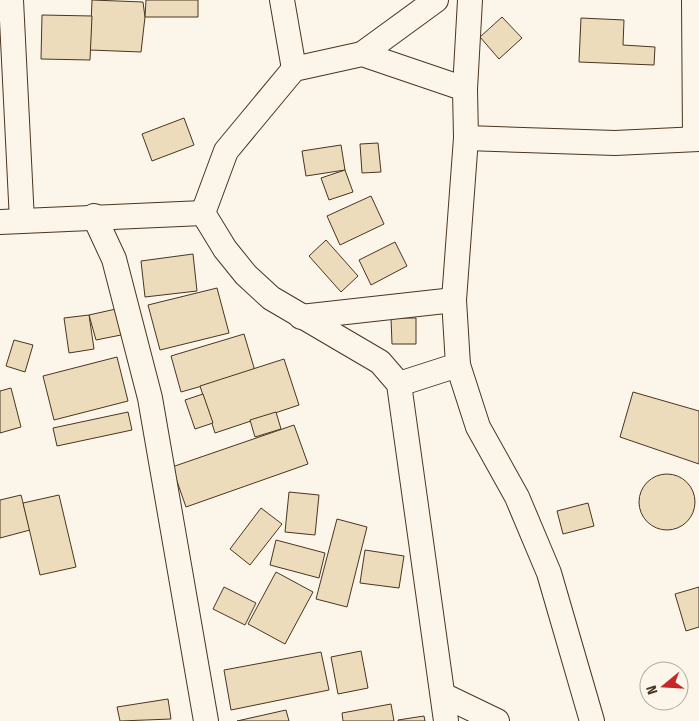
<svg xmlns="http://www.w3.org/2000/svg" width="699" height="721" viewBox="0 0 699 721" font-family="'Fira Sans Condensed',sans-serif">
	<rect width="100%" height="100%" fill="#fbf6e9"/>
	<g fill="#ecdcbc" stroke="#4a3520">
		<path d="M92,0l51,2 2,15 -4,35 -51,-2z"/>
		<path d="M146,0h52v17h-53z"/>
		<path d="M42,15l50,1 -2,44 -49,-1z"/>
		<path d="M502,17l20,21 -23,21 -19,-22z"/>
		<path d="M581,18l43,2 -1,25 32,2 -1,18 -75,-3z"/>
		<path d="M184,118l10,27 -42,16 -10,-27z"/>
		<path d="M378,143l3,29 -19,1 -2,-29z"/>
		<path d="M341,145l4,25 -39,6 -4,-25z"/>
		<path d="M345,170l8,22 -24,8 -8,-22z"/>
		<path d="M371,196l13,28 -44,21 -13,-29z"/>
		<path d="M326,240l32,36 -17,16 -32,-36z"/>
		<path d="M395,242l12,24 -36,19 -12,-25z"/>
		<path d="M193,254l4,37 -52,6 -4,-36z"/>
		<path d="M217,288l12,45 -69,17 -12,-45z"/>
		<path d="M116,309l5,26 -25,5 -7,-25z"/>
		<path d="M89,315l5,34 -25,4 -5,-35z"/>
		<path d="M391,318h25v26h-24z"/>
		<path d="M244,334l11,37 -74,21 -10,-36z"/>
		<path d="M14,340l19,5 -8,27 -19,-6z"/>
		<path d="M117,357l11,44 -74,19 -11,-44z"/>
		<path d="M284,359l15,46 -84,28 -15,-47z"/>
		<path d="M11,388l10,39 -21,6v-42z"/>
		<path d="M633,392l66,19v53l-79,-27z"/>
		<path d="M203,394l10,29 -18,6 -10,-29z"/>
		<path d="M128,412l4,18 -75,16 -4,-18z"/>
		<path d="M276,412l5,17 -26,8 -5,-17z"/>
		<path d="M294,425l14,39 -122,43 -14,-40z"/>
		<circle cx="667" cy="502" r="28"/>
		<path d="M289,492l30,3 -4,40 -30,-3z"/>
		<path d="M21,495l9,35 -30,8v-38z"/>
		<path d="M59,495l17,72 -36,8 -17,-72z"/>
		<path d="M588,503l6,23 -31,8 -6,-23z"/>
		<path d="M261,508l21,16 -32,41 -20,-16z"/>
		<path d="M337,519l30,8 -20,80 -31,-8z"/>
		<path d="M276,540l49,13 -6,25 -49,-13z"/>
		<path d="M365,550l39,6 -5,32 -39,-5z"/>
		<path d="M276,572l37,20 -28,52 -37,-20z"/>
		<path d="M224,587l32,16 -11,22 -32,-16z"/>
		<path d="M699,587v40l-13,4 -11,-37z"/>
		<path d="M361,651l7,37 -30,6 -7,-37z"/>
		<path d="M321,652l8,38 -98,20 -7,-40z"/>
		<path d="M168,699l3,20 -51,2 -3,-14z"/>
		<path d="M391,704l3,17h-51l-1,-8z"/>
		<path d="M286,710l3,11h-52z"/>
		<path d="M424,716l1,5h-27v-1z"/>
	</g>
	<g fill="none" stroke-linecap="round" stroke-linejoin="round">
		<defs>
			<g id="street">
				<path d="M11,0l11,221"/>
				<path d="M282,0l12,69"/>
				<path d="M470,0l-5,89 1,49 -12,162 4,65 20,62 39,70 32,76 43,148"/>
				<path d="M694,0l1,139"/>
				<path d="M362,54l74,-54"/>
				<path d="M466,138l149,5 84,-4"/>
				<path d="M94,216l20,43 36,139 56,323"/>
				<path d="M0,222l203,-9"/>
				<path d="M301,317l153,-17"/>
				<path d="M399,384l59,-19"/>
				<path d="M443,695l54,26"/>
				<path d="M446,721l-47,-337 -19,-22 -109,-64 -25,-23 -21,-26 -22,-36 23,-62 68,-82 68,-15 103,35"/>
			</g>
		</defs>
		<use href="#street" stroke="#4a3520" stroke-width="26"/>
		<use href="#street" stroke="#fbf6e9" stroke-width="24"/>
	</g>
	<g transform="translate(664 686) rotate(252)"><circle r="24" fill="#fbf6e9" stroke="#b4a999"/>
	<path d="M0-4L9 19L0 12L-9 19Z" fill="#c62828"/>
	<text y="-8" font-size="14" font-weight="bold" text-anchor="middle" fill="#4a3520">N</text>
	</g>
</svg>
